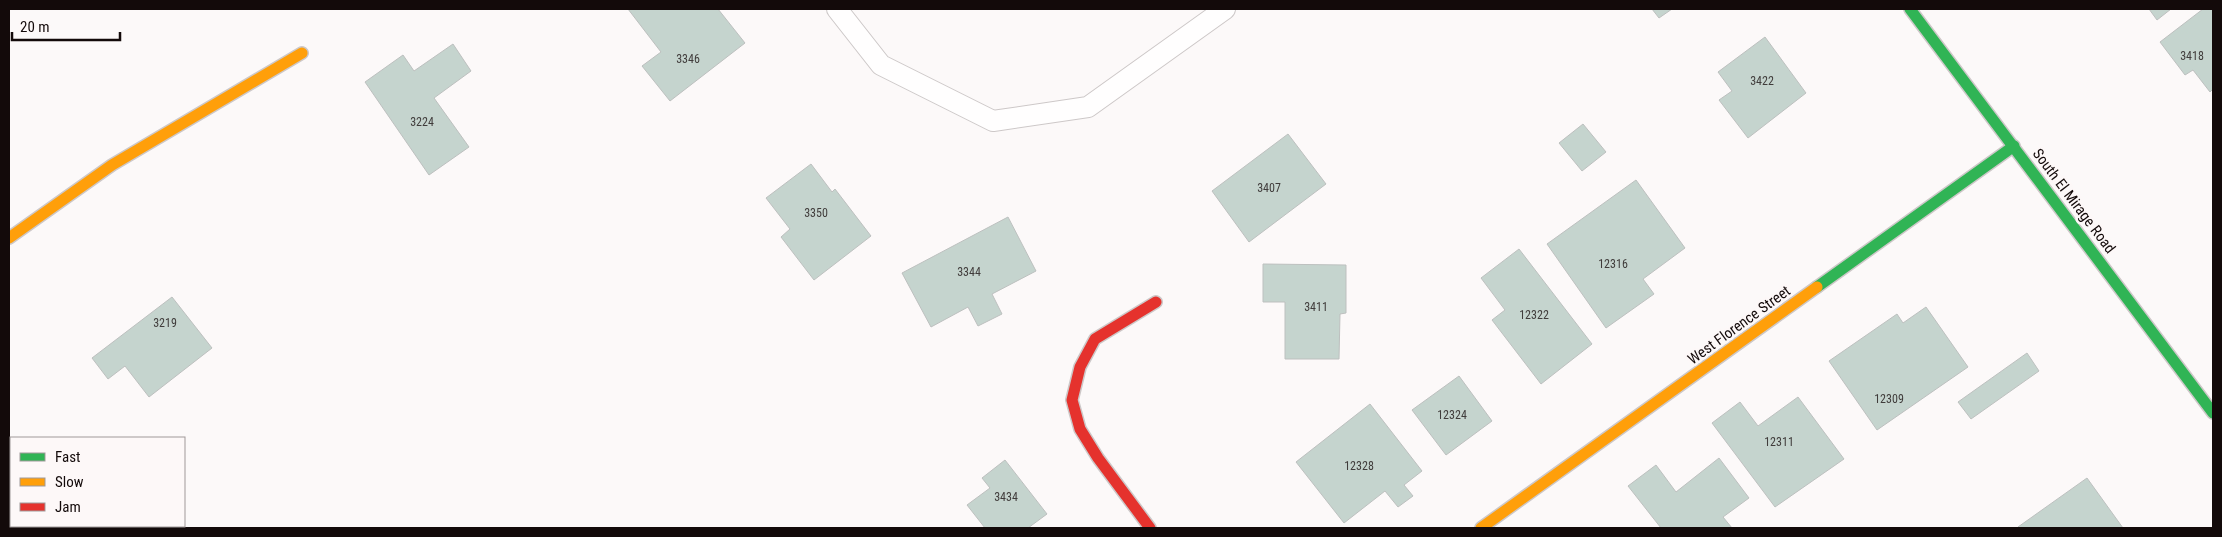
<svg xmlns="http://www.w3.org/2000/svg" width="2222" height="537" viewBox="0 0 2222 537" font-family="'Roboto Condensed',sans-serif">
	<rect width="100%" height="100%" fill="#fcf9f9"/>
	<g fill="#c5d4ce" stroke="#bdc0bf">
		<path d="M628,9h90l27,34 -75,58 -28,-35 19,-14z"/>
		<path d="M1652,9h20l-13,9z"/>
		<path d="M2149,9h22l-14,11z"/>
		<path d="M2203,9h10v80l-3,3 -17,-22 -8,5 -25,-33z"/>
		<path d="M1765,37l41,56 -58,45 -29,-38 13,-9 -14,-19z"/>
		<path d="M453,44l18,27 -37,27 35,49 -40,28 -64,-93 38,-27 11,16z"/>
		<path d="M1583,124l23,28 -24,19 -23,-28z"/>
		<path d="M1288,134l38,50 -77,58 -37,-51z"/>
		<path d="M811,164l21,28 3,-3 36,47 -57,44 -33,-43 9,-8 -24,-31z"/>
		<path d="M1636,180l49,68 -42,31 11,15 -48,34 -59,-84z"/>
		<path d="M1008,217l28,54 -44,23 10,20 -24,12 -10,-19 -37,20 -29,-54z"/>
		<path d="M1519,249l73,95 -51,40 -49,-64 13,-10 -24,-32z"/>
		<path d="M1263,264l83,1v48l-6,1 -1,45h-54v-57h-22z"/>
		<path d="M172,297l40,51 -63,49 -24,-31 -17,13 -16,-21z"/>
		<path d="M1926,307l42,60 -91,63 -48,-69 68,-47 6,9z"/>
		<path d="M2027,353l12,18 -68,48 -13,-17z"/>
		<path d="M1459,376l33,45 -46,34 -34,-45z"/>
		<path d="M1798,397l46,62 -69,48 -63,-84 28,-21 18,24z"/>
		<path d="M1370,404l52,67 -18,14 9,11 -15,11 -13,-16 -41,32 -48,-61z"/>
		<path d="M1719,458l30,40 -26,19 9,11h-71l-33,-42 28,-21 20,27z"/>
		<path d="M1005,460l42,54 -19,14h-43l-18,-23 23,-17 -8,-10z"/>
		<path d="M2087,478l36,50h-105v-1z"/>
	</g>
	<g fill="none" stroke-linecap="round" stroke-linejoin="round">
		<defs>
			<path id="lane" d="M837,9l44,56 112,56 95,-14 137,-98"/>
			<g id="fast">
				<path d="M1910,9l303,404"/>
				<path d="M1817,287l197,-141"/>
			</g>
			<g id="slow">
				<path d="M9,238l103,-73 190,-112"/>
				<path d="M1481,528l336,-241"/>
			</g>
			<path id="jam" d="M1150,528l-52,-70 -18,-29 -8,-29 8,-33 15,-28 61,-37"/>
		</defs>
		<use href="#lane" stroke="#cdc8c8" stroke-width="22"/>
		<use href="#fast" stroke="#cdc8c8" stroke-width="14"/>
		<use href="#slow" stroke="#cdc8c8" stroke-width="14"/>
		<use href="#jam" stroke="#cdc8c8" stroke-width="14"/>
		<use href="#lane" stroke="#fffefe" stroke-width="20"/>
		<use href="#fast" stroke="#30b455" stroke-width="11"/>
		<use href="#slow" stroke="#ff9f0a" stroke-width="11"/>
		<use href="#jam" stroke="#e5322d" stroke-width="11"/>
	</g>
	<g text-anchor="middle" stroke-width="5" stroke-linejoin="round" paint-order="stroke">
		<g font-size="12" fill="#403c3b">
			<text x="2192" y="60">3418</text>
			<text x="688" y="63">3346</text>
			<text x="1762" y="85">3422</text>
			<text x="422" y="126">3224</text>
			<text x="1269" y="192">3407</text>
			<text x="816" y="217">3350</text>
			<text x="1613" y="268">12316</text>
			<text x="969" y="276">3344</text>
			<text x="1316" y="311">3411</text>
			<text x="1534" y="319">12322</text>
			<text x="165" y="327">3219</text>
			<text x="1889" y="403">12309</text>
			<text x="1452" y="419">12324</text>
			<text x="1779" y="446">12311</text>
			<text x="1359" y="470">12328</text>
			<text x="1006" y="501">3434</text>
		</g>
		<g font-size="15" fill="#130a0a" stroke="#fdf8f8">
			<text transform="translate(2074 201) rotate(53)" y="5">South El Mirage Road</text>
			<text transform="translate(1739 325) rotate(-36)" y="5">West Florence Street</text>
		</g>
	</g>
	<rect width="2222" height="537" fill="none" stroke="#130a0a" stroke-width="20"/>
	<rect x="10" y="437" width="175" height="90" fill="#fdf8f8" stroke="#9f9999"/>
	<rect x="20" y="453" width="25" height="8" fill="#30b455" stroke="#9f9999"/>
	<text x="55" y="462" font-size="15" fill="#130a0a">Fast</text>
	<rect x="20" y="478" width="25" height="8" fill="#ff9f0a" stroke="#9f9999"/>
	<text x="55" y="487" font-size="15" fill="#130a0a">Slow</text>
	<rect x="20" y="503" width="25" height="8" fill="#e5322d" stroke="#9f9999"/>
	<text x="55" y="512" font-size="15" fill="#130a0a">Jam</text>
	<path d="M12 32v8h108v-8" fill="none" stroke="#130a0a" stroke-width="2.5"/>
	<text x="20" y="32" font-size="15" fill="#130a0a" stroke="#fdf8f8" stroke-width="4" paint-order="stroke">20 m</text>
</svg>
